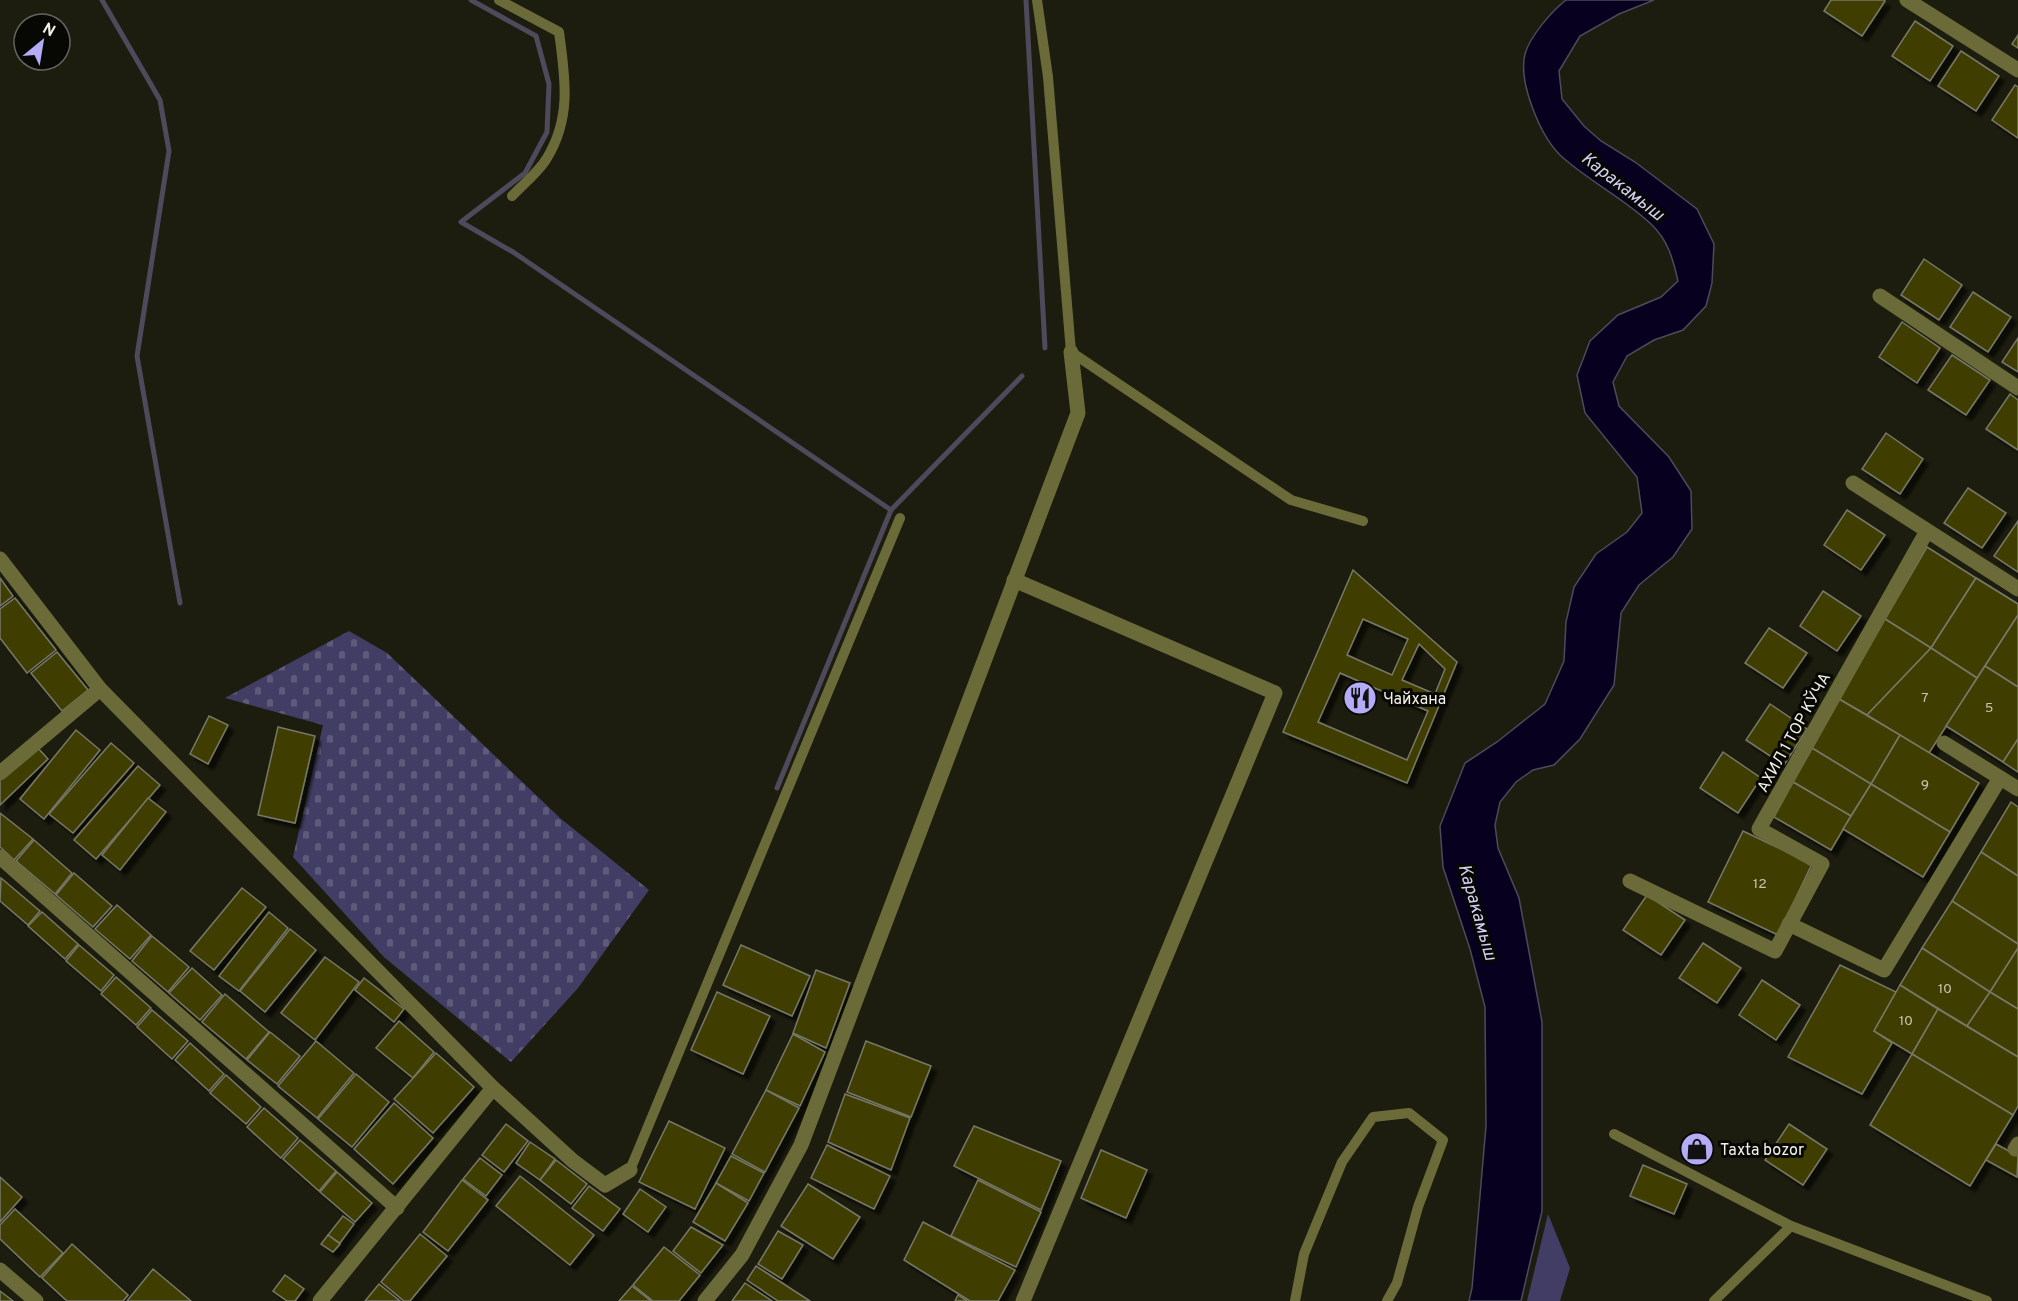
<svg xmlns="http://www.w3.org/2000/svg" width="2018" height="1301" viewBox="0 0 2018 1301" font-family="Overpass,sans-serif">
	<defs>
		<pattern id="cemetery-stones" width="16" height="16" patternUnits="userSpaceOnUse" patternTransform="scale(1.5)"><rect width="16" height="16" fill="#423d64"/><path d="M2 7V4a2 2 0 0 1 4 0v3zM10 15v-3a2 2 0 0 1 4 0v3z" fill="#5e5a7a"/></pattern>
		<filter id="shadow"><feDropShadow dx="5.5" dy="5.5" stdDeviation="1.5" flood-color="#0009"/></filter>
	</defs>
	<rect width="100%" height="100%" fill="#1d1d0f"/>
	<path fill="#423d64" d="M1548,1214l22,54 -10,33h-33z"/>
	<path fill="url(#cemetery-stones)" d="M349,631l38,22 173,165 89,72 -71,98 -67,74 -127,-105 -91,-100 30,-132 -98,-27z"/>
	<path fill="#07001e" stroke="#4e495b" stroke-width="1.5" d="M1566,0h88l-35,14 -39,22 -21,35 3,28 22,27 17,15 34,21 62,47 17,35 -2,39 -6,23 -23,24 -29,10 -27,16 -14,26 6,24 50,51 22,34 1,38 -19,28 -34,28 -18,28 -7,72 -34,54 -26,26 -21,5 -17,12 -16,20 -5,23 3,23 21,50 23,124v189l-21,90h-52l3,-13 14,-162 -1,-119 -15,-58 -27,-82 -3,-41 25,-63 32,-21 48,-38 19,-43 2,-39 8,-35 22,-33 31,-22 15,-19 -5,-36 -52,-64 -8,-38 13,-34 28,-26 43,-18 17,-16c-5,-22 -10,-41 -27,-57 -27,-26 -63,-43 -91,-69 -20,-20 -42,-73 -35,-101 5,-18 27,-43 41,-54z"/>
	<g fill="none" stroke-linecap="round" stroke-linejoin="round">
		<g stroke="#4e495b" stroke-width="5">
			<path d="M102,0l58,100 9,51 -32,205 43,247"/>
			<path d="M471,0l65,36 13,48 -2,48 -22,41 -64,49 52,30 378,258"/>
			<path d="M1026,0l19,348"/>
			<path d="M777,788l114,-278 131,-134"/>
		</g>
	</g>
	<g fill="#3f3e03" stroke="#777867" stroke-width="1.5" fill-rule="evenodd" filter="url(#shadow)">
		<path d="M1831,0h53l1,1 -23,35 -38,-25z"/>
		<path d="M1915,21l38,25 -23,35 -38,-25z"/>
		<path d="M2018,35v13l-6,-4z"/>
		<path d="M1961,51l38,25 -23,35 -38,-25z"/>
		<path d="M2015,85l3,2v51l-26,-18z"/>
		<path d="M1924,259l38,26 -23,35 -38,-25z"/>
		<path d="M1973,292l38,25 -23,35 -38,-25z"/>
		<path d="M1902,322l38,26 -23,35 -38,-26z"/>
		<path d="M2018,338v34l-16,-10z"/>
		<path d="M1952,355l38,25 -24,35 -38,-25z"/>
		<path d="M2010,394l8,6v50l-32,-21z"/>
		<path d="M1886,433l37,26 -23,35 -38,-25z"/>
		<path d="M1968,488l38,25 -24,35 -38,-25z"/>
		<path d="M1847,510l38,25 -24,35 -37,-25z"/>
		<path d="M2018,521v51l-24,-16z"/>
		<path d="M1927,547l49,31 -45,70 -46,-29z"/>
		<path d="M1353,570l104,92 -50,121 -124,-51zM1363,619l45,20 -16,36 -45,-20zM1419,644l26,25 -10,25 -33,-14zM1340,673l88,38 -21,49 -89,-38z"/>
		<path d="M0,578l13,18 -13,10z"/>
		<path d="M1976,578l42,26v11l-41,63 -46,-30z"/>
		<path d="M1976,578l42,26v11l-41,63 -46,-30z"/>
		<path d="M1823,591l38,25 -24,35 -37,-25z"/>
		<path d="M15,598l41,52 -29,23 -27,-35v-29z"/>
		<path d="M2018,615v72l-33,-21z"/>
		<path d="M1885,619l46,29 -64,67 -28,-16z"/>
		<path d="M1769,628l38,25 -24,35 -38,-25z"/>
		<path d="M1931,648l46,30 -48,75 -62,-38z"/>
		<path d="M57,652l31,38 -26,21 -31,-38z"/>
		<path d="M1985,666l33,21v52l-15,23 -57,-36z"/>
		<path d="M1839,699l61,36 -29,49 -59,-36z"/>
		<path d="M1770,704l37,25 -23,36 -38,-25z"/>
		<path d="M209,716l19,9 -20,39 -18,-10z"/>
		<path d="M278,727l37,9 -20,87 -37,-8z"/>
		<path d="M76,730l24,20 -56,69 -24,-20z"/>
		<path d="M1900,735l79,48 -29,49 -79,-48z"/>
		<path d="M2018,739v33l-15,-10z"/>
		<path d="M111,743l23,20 -61,70 -24,-19z"/>
		<path d="M36,746l12,13 -48,46v-25z"/>
		<path d="M1812,748l59,36 -20,32 -58,-34z"/>
		<path d="M1723,752l38,26 -23,35 -38,-25z"/>
		<path d="M138,766l22,19 -64,74 -22,-19z"/>
		<path d="M1793,782l58,34 -20,34 -57,-33z"/>
		<path d="M1871,784l79,48 -27,45 -80,-48z"/>
		<path d="M148,798l18,14 -46,58 -18,-15z"/>
		<path d="M2011,802l7,5v69l-37,-24z"/>
		<path d="M0,813l33,26 -19,21 -14,-13z"/>
		<path d="M1743,831l69,33 -34,71 -70,-33z"/>
		<path d="M34,840l38,33 -17,21 -39,-33z"/>
		<path d="M1981,852l37,24v68l-66,-43z"/>
		<path d="M74,873l38,33 -19,21 -37,-32z"/>
		<path d="M1,878l39,33 -12,14 -28,-24z"/>
		<path d="M242,888l24,19 -52,63 -24,-19z"/>
		<path d="M1647,895l38,25 -24,35 -38,-25z"/>
		<path d="M1952,901l66,43v4l-28,44 -68,-44z"/>
		<path d="M117,905l34,30 -21,24 -35,-30z"/>
		<path d="M42,912l36,32 -13,15 -37,-33z"/>
		<path d="M269,912l19,16 -49,63 -20,-15z"/>
		<path d="M290,929l26,21 -51,62 -25,-21z"/>
		<path d="M152,936l37,31 -21,25 -36,-31z"/>
		<path d="M1703,943l38,25 -24,35 -38,-25z"/>
		<path d="M79,945l35,30 -13,16 -35,-30z"/>
		<path d="M741,945l69,31 -18,40 -69,-31z"/>
		<path d="M1922,948l68,44 -23,34 -67,-41z"/>
		<path d="M2018,948v61l-28,-17z"/>
		<path d="M325,957l34,25 -44,58 -34,-27z"/>
		<path d="M1840,965l56,27 -22,39 18,12 -30,51 -74,-37z"/>
		<path d="M192,968l30,27 -22,25 -31,-27z"/>
		<path d="M816,970l34,13 -24,65 -33,-15z"/>
		<path d="M116,977l35,31 -15,17 -35,-31z"/>
		<path d="M364,978l40,31 -10,13 -39,-32z"/>
		<path d="M1762,980l38,25 -24,35 -37,-25z"/>
		<path d="M1900,985l38,24 -26,45 -38,-23z"/>
		<path d="M717,992l53,24 -27,58 -52,-24z"/>
		<path d="M1990,992l28,17v48l-51,-31z"/>
		<path d="M225,994l44,38 -23,27 -44,-37z"/>
		<path d="M1938,1009l80,48v49l-5,9 -101,-61z"/>
		<path d="M152,1010l36,31 -16,18 -35,-32z"/>
		<path d="M399,1021l35,31 -21,26 -37,-30z"/>
		<path d="M270,1032l30,24 -23,28 -30,-24z"/>
		<path d="M793,1034l32,18 -25,54 -34,-16z"/>
		<path d="M316,1041l38,32 -37,45 -39,-32z"/>
		<path d="M866,1041l65,25 -20,51 -64,-25z"/>
		<path d="M190,1043l34,31 -15,17 -34,-31z"/>
		<path d="M436,1053l38,34 -41,46 -39,-34z"/>
		<path d="M1912,1054l101,61 -43,71 -100,-61z"/>
		<path d="M356,1074l33,28 -37,45 -34,-28z"/>
		<path d="M226,1075l35,32 -15,17 -36,-31z"/>
		<path d="M766,1090l33,18 -34,64 -33,-18z"/>
		<path d="M845,1094l65,24 -19,52 -63,-28z"/>
		<path d="M394,1103l39,35 -40,46 -39,-35z"/>
		<path d="M264,1108l34,30 -17,20 -34,-31z"/>
		<path d="M669,1121l56,27 -30,61 -56,-27z"/>
		<path d="M506,1124l22,17 -24,31 -22,-17z"/>
		<path d="M1789,1124l38,25 -24,36 -38,-25z"/>
		<path d="M974,1126l87,35 -20,49 -87,-44z"/>
		<path d="M300,1140l36,31 -17,20 -36,-32z"/>
		<path d="M530,1142l25,17 -15,21 -24,-17z"/>
		<path d="M1996,1144l22,12 -1,21 -31,-17z"/>
		<path d="M827,1145l63,31 -16,33 -63,-31z"/>
		<path d="M1101,1150l46,20 -21,48 -45,-20z"/>
		<path d="M731,1156l33,17 -15,28 -33,-18z"/>
		<path d="M480,1158l22,17 -16,21 -23,-17z"/>
		<path d="M556,1160l31,24 -16,20 -31,-24z"/>
		<path d="M1643,1165l44,19 -13,30 -44,-18z"/>
		<path d="M337,1172l35,31 -17,19 -35,-30z"/>
		<path d="M520,1176l74,59 -24,30 -74,-59z"/>
		<path d="M0,1177l22,20 -22,25z"/>
		<path d="M462,1180l26,20 -40,51 -25,-19z"/>
		<path d="M978,1180l63,32 -25,55 -65,-31z"/>
		<path d="M716,1183l32,20 -23,38 -32,-19z"/>
		<path d="M808,1184l52,33 -27,42 -52,-33z"/>
		<path d="M589,1186l31,23 -17,22 -31,-23z"/>
		<path d="M640,1189l26,18 -18,25 -25,-18z"/>
		<path d="M15,1209l48,44 -23,24 -40,-38v-14z"/>
		<path d="M343,1216l11,8 -14,19 -12,-8z"/>
		<path d="M923,1222l92,48 -17,31h-28l-66,-41z"/>
		<path d="M691,1227l32,18 -22,28 -28,-22z"/>
		<path d="M778,1231l25,14 -21,34 -24,-15z"/>
		<path d="M420,1234l27,22 -37,45h-6l-23,-19z"/>
		<path d="M328,1235l12,9 -7,8 -12,-8z"/>
		<path d="M72,1244l56,51 -5,6h-56l-25,-23z"/>
		<path d="M664,1247l36,28 -21,26h-26l-20,-16z"/>
		<path d="M756,1266l54,35h-32l-31,-21z"/>
		<path d="M153,1269l38,32h-64z"/>
		<path d="M285,1275l19,14 -9,12h-8l-14,-10z"/>
		<path d="M745,1283l27,18h-40z"/>
		<path d="M379,1284l21,17h-35z"/>
		<path d="M632,1286l19,15h-32z"/>
		<path d="M0,1291l13,10h-13z"/>
		<path d="M958,1295l9,6h-12z"/>
	</g>
	<g fill="none" stroke-linecap="round" stroke-linejoin="round">
		<g stroke="#6b6b3a" stroke-width="10">
			<path d="M499,0l60,32c6,45 13,85 -12,126 -8,14 -24,26 -35,38"/>
			<path d="M1037,0l11,77 23,275 220,148 72,21"/>
			<path d="M1614,1134l177,92 196,75"/>
			<path d="M630,1170l270,-652"/>
			<path d="M1295,1301l9,-47 38,-92 31,-45 36,-4 34,27 -25,67 -21,76 -10,18"/>
			<path d="M1714,1301l77,-75"/>
		</g>
		<g stroke="#6b6b3a" stroke-width="15">
			<path d="M1907,0l111,70"/>
			<path d="M1880,296l138,92"/>
			<path d="M1853,483l165,106"/>
			<path d="M0,559l100,130 393,399 80,73 32,24 25,-15"/>
			<path d="M1014,580l261,113 -252,608"/>
			<path d="M1944,743l74,46"/>
			<path d="M0,773l100,-84"/>
			<path d="M0,857l397,351"/>
			<path d="M1630,881l145,70 47,-87 -63,-35 168,-298"/>
			<path d="M1789,924l95,46 116,-192"/>
			<path d="M2015,1149l3,-5"/>
			<path d="M0,1270l36,31"/>
			<path d="M320,1301l173,-213"/>
			<path d="M705,1301l37,-46 59,-110 277,-732 -7,-61"/>
		</g>
	</g>
	<defs>
		<symbol id="restaurant-disc" viewBox="-11 -11 22 22"><circle r="9.5" fill="#b5acf8" stroke="#070703"/><path d="M-5-6h1v4h1v-4h1v4h1v-4h1v5L-1.5 .5V6h-2V.5L-5-1ZM5-6V6H3V1.5H1.5Q1.5-4 5-6Z" fill="#111"/></symbol>
		<symbol id="shop-disc" viewBox="-11 -11 22 22"><circle r="9.5" fill="#b5acf8" stroke="#070703"/><path d="M-5-2.5h2.3a2.7 3.5 0 0 1 5.4 0H5L5.5 6h-11ZM-1.5-2.5h3a1.5 2.3 0 0 0-3 0Z" fill="#111"/></symbol>
	</defs>
	<g fill-rule="evenodd">
		<use href="#restaurant-disc" x="1341" y="679" width="38" height="38"/>
		<use href="#shop-disc" x="1678" y="1130" width="38" height="38"/>
	</g>
	<g text-anchor="middle" stroke-width="6" stroke-linejoin="round" paint-order="stroke">
		<g font-size="14" fill="#c5c5b0">
			<text x="1925" y="702">7</text>
			<text x="1989" y="712">5</text>
			<text x="1925" y="789">9</text>
			<text x="1760" y="888">12</text>
			<text x="1945" y="993">10</text>
			<text x="1906" y="1025">10</text>
		</g>
		<g font-size="16" fill="#f2f2e9" stroke="#070703" text-anchor="start">
			<text x="1383" y="704">Чайхана</text>
			<text x="1720" y="1155">Taxta bozor</text>
		</g>
		<g font-size="16" fill="#f2f2e9" stroke="#070703">
			<text transform="translate(1793 732) rotate(-61)" y="6">АХИЛ 1 ТОР КЎЧА</text>
		</g>
		<g font-size="18" font-style="italic" fill="#d3d0f4" stroke="#070703">
			<text transform="translate(1623 186) rotate(38)" y="6">Каракамыш</text>
			<text transform="translate(1478 912) rotate(74)" y="6">Каракамыш</text>
		</g>
	</g>
	<g transform="translate(42 42) rotate(30)"><circle r="28" fill="#070703" stroke="#65655f" stroke-width="1.5"/>
	<path d="M0-4.5L10 22L0 15L-10 22Z" fill="#b5acf8"/>
	<text y="-9" font-size="16" font-weight="bold" text-anchor="middle" fill="#f2f2e9">N</text>
	</g>
</svg>
